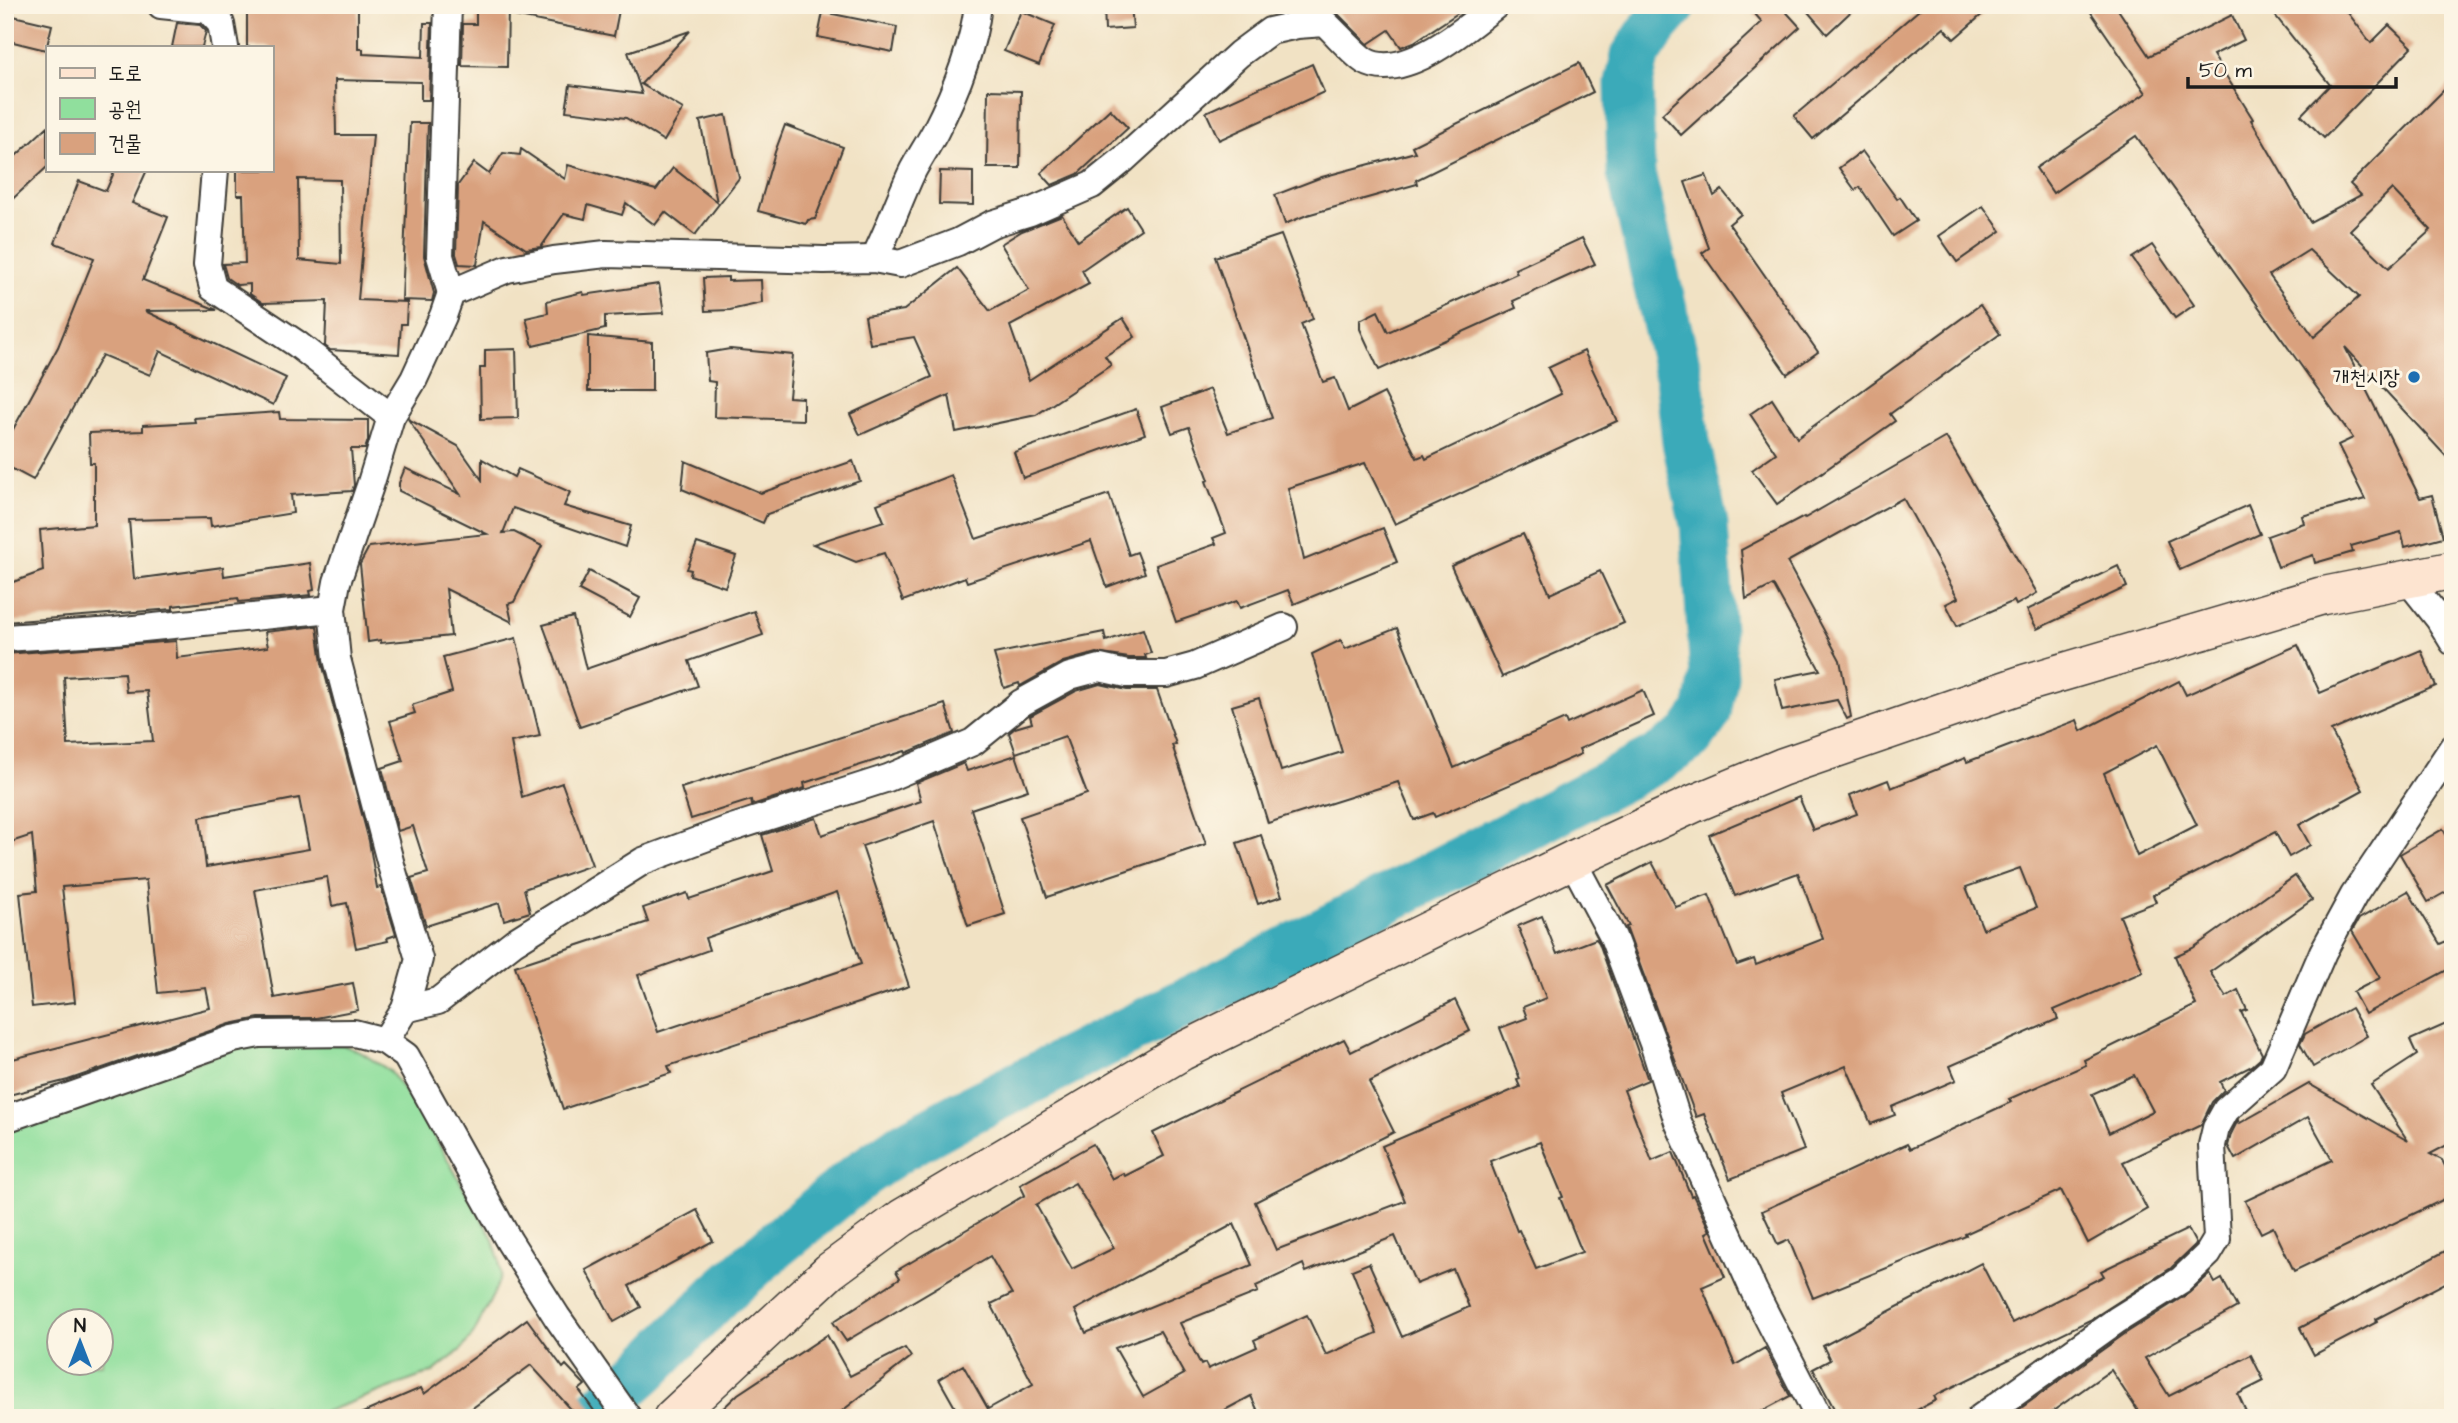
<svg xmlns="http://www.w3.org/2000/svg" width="2458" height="1423" viewBox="0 0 2458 1423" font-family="'Architects Daughter','Poor Story',sans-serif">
	<rect width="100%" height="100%" fill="#fcf5e5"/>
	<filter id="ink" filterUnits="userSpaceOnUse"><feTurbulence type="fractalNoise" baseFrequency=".0143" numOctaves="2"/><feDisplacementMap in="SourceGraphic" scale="14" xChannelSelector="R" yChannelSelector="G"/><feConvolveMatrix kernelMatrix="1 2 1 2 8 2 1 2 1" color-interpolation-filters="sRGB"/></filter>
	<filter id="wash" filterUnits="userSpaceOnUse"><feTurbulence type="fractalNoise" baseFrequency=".00686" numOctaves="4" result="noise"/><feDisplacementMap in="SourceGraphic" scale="28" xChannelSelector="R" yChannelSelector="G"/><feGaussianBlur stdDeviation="1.57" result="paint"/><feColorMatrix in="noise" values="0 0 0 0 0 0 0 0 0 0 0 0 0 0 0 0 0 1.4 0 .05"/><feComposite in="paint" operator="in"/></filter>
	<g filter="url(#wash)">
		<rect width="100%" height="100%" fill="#f1e2c4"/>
		<path fill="#90df9d" stroke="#567e5c" stroke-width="2" fill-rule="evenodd" d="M250,1043l93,2 17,7 30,19 35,49 67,117 7,22 2,16 -6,16 -21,42 -12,16 -29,23 -125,46h-37l-6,-14 -41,14h-219v-290zM60,1322h42v42h-42z"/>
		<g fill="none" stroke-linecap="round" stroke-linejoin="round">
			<path stroke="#3baab9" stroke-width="49" d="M591,1418l52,-46 76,-77 60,-53 83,-68 38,-26 62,-34 280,-140 334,-173 79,-41 35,-23 17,-24 7,-37 -10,-152 -18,-82 -7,-65 -48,-204 -2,-89 6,-28 22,-33 16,-18"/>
		</g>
		<g id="blocks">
			<g fill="#d9a17e" fill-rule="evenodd">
				<path d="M247,5h111v44h5v5l60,3 1,-34h8l-3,77h-8v-18l-86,-2 1,55h37l-15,165 49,2 -1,22h-5l-2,30 -69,-4 -5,-4 2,-45 -64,2 -13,-9v-10l-13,1 -10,-7 -4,-14 22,-1 -2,-68h-6v-25h34v-123h-24zM298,179l42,1 1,84 -42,-4z"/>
				<path d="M476,5h32l-1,62 -45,-1 1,-42h13z"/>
				<path d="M515,5h105l-6,31 -100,-20z"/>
				<path d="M1104,5h27l2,23 -28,2z"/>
				<path d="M1329,5h141l-56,37 -13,5 -12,-17 -21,14z"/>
				<path d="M1747,5h33l20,22 -119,108 -19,-21 100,-92z"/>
				<path d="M1802,5h56l-31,29z"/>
				<path d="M1925,5h68l-39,34 -10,-11 -131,111 -19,-23z"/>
				<path d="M2086,5h29l34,51 83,-41 12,25 -31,15 40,64 -2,1 59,102 51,-27 -11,-11 103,-103v383l-108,-117 75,151 12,-3 11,42 -38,10 -4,-15 -50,14 2,6 -38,11 -2,-8 -35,12 -11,-31 37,-13 -2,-7 63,-17 -27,-54 15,-7 -217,-302 -83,57 -17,-25 110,-75zM2392,189l39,41 -42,38 -39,-38zM2309,250l50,47 -45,40 -45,-62z"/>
				<path d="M2267,5h75l29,38 18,-18 23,22 -88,91 -23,-23 29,-30z"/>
				<path d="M1021,11l34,14 -16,40 -35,-14z"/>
				<path d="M823,12l74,15 -4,25 -75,-15z"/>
				<path d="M9,15l43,10 -6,25 -41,-10z"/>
				<path d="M177,23l23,2 6,6 -4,16h-30z"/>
				<path d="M690,31l-49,53 42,25 -19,32 -38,-23 -60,-7 4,-26 72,9 -14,-42z"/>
				<path d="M1579,63l14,29 -177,88 1,4 -110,31 -22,9 -10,-29 47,-18 93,-25 -3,-6z"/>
				<path d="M1312,64l12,28 -105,48 -13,-28z"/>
				<path d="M988,90l33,1 -1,77h-33z"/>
				<path d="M1110,109l18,19 -50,46 -26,11 -11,-12z"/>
				<path d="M726,115l13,63 -44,57 -30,-23 -10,13 -29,-22 -4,12 -34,-10 -3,14 -21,-5 -23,33 -15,2 -42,-28 -7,44 -18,-1 -3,-10 2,-69 16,-22 15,11 14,-21 17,2 1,-6 44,30 3,-14 88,25 17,-22 44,34 -17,-81z"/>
				<path d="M410,123h18l-4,133 10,37 -2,8 -30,-1z"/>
				<path d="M785,125l58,22 -28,72 -7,1 -2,4 -48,-13 17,-59z"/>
				<path d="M47,127v40l-42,39v-40z"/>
				<path d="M1862,151l35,48 3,-2 16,24 -23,15 -33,-49 -5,3 -16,-22z"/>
				<path d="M115,170h32l-15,33 36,14 -25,63 74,30 -72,1 141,67 -13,27 -113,-54 -10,24 -48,-20 -69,125 -28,-15v-21l53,-97 36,-89 -39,-15 24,-62 27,10z"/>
				<path d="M940,171l33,1v33l-34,-1z"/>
				<path d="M1706,175l8,21 8,-6 19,24 -12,10 89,128 -31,22 -85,-121 7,-5 -24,-66z"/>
				<path d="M1983,206l18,25 -44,31 -18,-26z"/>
				<path d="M1127,207l14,22 -59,41 7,14 -79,42 19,54 94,-62 12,19 -30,19 6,9 -75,50 -80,17 -7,-37 -89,40 -10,-21 82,-37 -18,-40 -44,7 -5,-28 39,-6 53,-42 33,43 39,-21 -28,-46 21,-13 40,-16 16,26z"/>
				<path d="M1281,235l32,84 -12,5 22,58 12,-4 13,33 36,-18 33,65 7,-3 2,4 135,-65 -13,-26 36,-17 33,70 -222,103 -30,-61 -77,25 16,72 79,-32 14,34 -103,42 -6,-14 -48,18 -3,-7 -61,21 -20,-57 60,-21 -3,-6 13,-5 -20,-52 3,-1 -20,-53 -17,6 -10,-26 48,-18 18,44 44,-15 -57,-161z"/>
				<path d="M1582,238l13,26 -82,37 3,7 -137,62 -19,-41v-9l18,-9 10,21 129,-59 -2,-4z"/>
				<path d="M2152,245l42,60 -19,13 -43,-60z"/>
				<path d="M728,277v4l33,-1 1,23 -32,7 -25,1 -2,-33z"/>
				<path d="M659,284l5,29 -59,3v13l-72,17 -7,-28 22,-5 -1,-12 36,-9 1,3z"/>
				<path d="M1980,305l20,29 -110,80 5,7 -118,83 -25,-34 24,-17 -26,-39 22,-15 25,39z"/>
				<path d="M588,336l64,6v49h-64z"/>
				<path d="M516,349l2,69 -37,1 -1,-51h5v-18z"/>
				<path d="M730,349l63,6 -4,42 14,1v22l-89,-3 1,-35 -7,-1 -2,-28z"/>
				<path d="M1136,409l9,25 -122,44 -9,-26z"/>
				<path d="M279,412l1,7 88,1v20l-3,9h-14l3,36 -2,6 -61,4 2,18 -82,13 -1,-8 -81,2 5,59 89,-12 1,9 86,-13 4,27 -4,1 1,4 -72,7 -1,-4 -65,8v3l-168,13v-37l38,-14 -3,-41 54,-5v-62h-4l-1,-30 54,-2v-6l52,-3 -1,-4z"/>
				<path d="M408,419l50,27 24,34v-21l32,18 4,-8 52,23 -6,14 67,20 -6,21 -112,-39 -10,25 11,-1 28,14 -28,56 -6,2 4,18 -66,-33 5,47 -70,7v-3l-13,2 -8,-78 9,-17 118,-13 -88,-43v-8l6,-15 55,26z"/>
				<path d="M1946,437l91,156 -21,12 -2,-4 -57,25 -11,-22 12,-6 -55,-100 -116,64 53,98 11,57 -4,2 -10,-19 -55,11 -7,-32 45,-9 -47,-85 -27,14 -5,-49 63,-33 1,1z"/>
				<path d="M685,461l76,32 92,-32 7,20 -93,33 -4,9 -81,-34z"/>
				<path d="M951,475l25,64 133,-45 20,61 8,-3 8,21 -38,14 -16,-46 -124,41 -2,-5 -62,24 -19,-48 -28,9 -43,-18 71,-23 -7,-17z"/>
				<path d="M2248,505l12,29 -80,36 -13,-29z"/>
				<path d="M1523,534l27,60 50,-23 24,52 -122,54 -51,-111z"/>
				<path d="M697,543l39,13 -11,31 -35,-12 1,-5 -4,-1z"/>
				<path d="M2118,566l9,21 -90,42 -10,-19z"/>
				<path d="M589,571l51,27 -10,19 -51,-27z"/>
				<path d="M754,611l9,24 -74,26 9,25 -118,41 -37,-102 30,-8 13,52z"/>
				<path d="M317,626l5,37 47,178 8,47 4,-1 15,48 -9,3 1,3 -32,7 -9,-45 -15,3 -5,-29 -72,13 19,108 79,-15 5,27 -42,8h-57l-29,6 -162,56 -63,16v-35l205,-53 -4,-20 -48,5 -12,-113 -84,7 13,115 -43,5 -12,-114 17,-2 -5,-56 -27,9v-190l171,-13 1,17 91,-11 -3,-15zM124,673l2,19 21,-1 6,50 -85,4 -4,-68zM299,798l10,51 -103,18 -6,-50z"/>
				<path d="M1397,628l57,140 111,-49 2,5 76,-34 11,26 -75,33 2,5 -146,63 -2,-4 -19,7 -16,-38 -130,41 -36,-117 27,-8 22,73 61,-19 -30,-98 29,-14 4,9z"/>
				<path d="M1143,629l8,24 -6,2 1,3h-17l-33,-5 -33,9 -43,24 -1,-3 -15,5 -10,-34 110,-22 2,9z"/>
				<path d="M516,638l24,98 -29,6 11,55 40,-14 30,82 -68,24 6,23 -26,8 -5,-17 -73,23 -15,-48 17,-5 -15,-47 -15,5 -16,-63 21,-7 -13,-40 25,-8 -3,-8 40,-13 -9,-35z"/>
				<path d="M2298,645l22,48 101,-43 15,36 -105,45 32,59 -64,35 11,20 -21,12 -14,-25 -122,63 3,7 -36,14 23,56 -89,38 4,9 -108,47 6,14 -64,27 3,8 -24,9 -25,-58 -65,27 23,57 -74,29 -26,-65 -8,3 -70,-190 3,-1 -22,-41 45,-23 24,45 33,-12 28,70 17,-6 2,6 67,-26 -25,-66 -63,23 -26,-61 90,-38 14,33 44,-16 -7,-19 38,-15 3,8 74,-30 2,4 110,-42 4,11 98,-50 7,14zM2157,745l40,80 -60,31 -33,-83zM2020,868l16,40 -53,21 -17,-42z"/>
				<path d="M1100,684l27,6h30l19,54 -4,1 34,99 -159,53 -27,-80 67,-23 -22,-58 -49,17 -7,-20 6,-5 17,-5 -2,-7 46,-25z"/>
				<path d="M945,704l9,29 -48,20 -1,-2 -101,32 1,5 -53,17 -1,-5 -60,19 -10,-31z"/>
				<path d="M1016,755l12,35 -57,19 34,105 -37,12 -34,-105 -72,25 47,140 -241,80 3,7 -108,36 -48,-143 133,-44 -5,-14 44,-15 2,6 84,-28 -11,-36 54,-17 6,17 99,-34 -5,-18 48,-20 3,8zM837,892l24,72 -203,68 -20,-57 71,-25 -4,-12z"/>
				<path d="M2443,829l10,18v41l-25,14 -28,-48z"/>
				<path d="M1261,835l21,61 -24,8 -21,-61z"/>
				<path d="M2295,876l17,24 -102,72 16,25 12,-7 9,20 -6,2 21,42 -2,5 -8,7 -32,16 4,8 -12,12 -11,23 -78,37 24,47 -59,34 -27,-53 -96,44 1,2 -153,62 -24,-58 -11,5 -16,-34 145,-67 3,5 101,-47 -2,-3 77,-34 -2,-5 112,-55 -21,-49 18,-8zM2134,1075l19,36 -44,22 -17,-39z"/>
				<path d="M2408,891l32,53 13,-6v29l-88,47 -12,-22 27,-14 -28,-47 7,-12z"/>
				<path d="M1542,916l15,38 39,-15 3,4 49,137 -24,10 28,71 21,-9 18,44 2,-1 17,36 -4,2 19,44 -23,10 33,78 30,-17 25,48 -41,22h-488l-10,-22 -41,22h-249l-22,-39 24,-14 25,44 45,-25 -42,-80 21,-10 -22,-38 -144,85 -13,-19 67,-44 -4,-7 129,-76 -5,-10 73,-41 19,35 11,-6 2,3 39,-20 -11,-23 191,-94 7,13 104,-52 15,31 -101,51 25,50 -139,70 21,48 129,-49 -23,-55 138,-59 -3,-7 3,-1 -20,-51 27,-10 -4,-11 23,-9 -28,-72zM1540,1142l23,55 -3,1 22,54 -46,17 -17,-39 -2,1 -27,-70zM1075,1183l39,65 -42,21 -36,-64zM1234,1224l18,41 -166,68 -11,-23zM1395,1236l21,48 37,-15 16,38 -67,30 -33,-74 -17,7 25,63 -51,22 -19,-40 -53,25 3,7 -49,22 -3,-6 -4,2 -21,-42 78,-31 -2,-6 47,-22 3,8zM1160,1331l24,43 -41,23 -28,-49z"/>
				<path d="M2351,1008l16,28 -54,31 -13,-23 5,-10z"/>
				<path d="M2453,1021v121l-23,12 12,6 11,22v13l-159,76 -21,-44 -12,6 -16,-32 87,-41 -24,-43 -73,42 -7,-13 3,-12 7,-14 2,3 69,-39 99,57 -37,-56 46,-30 -7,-15z"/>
				<path d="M697,1210l16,31 -84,45 12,21 -27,15 -28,-52z"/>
				<path d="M2188,1229l8,15 -25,24 -81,52 -156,76 2,4 -34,18h-63l-26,-49 17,-9 -7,-14 158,-83 31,60 92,-47 -3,-5z"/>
				<path d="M2453,1247v32l-77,40 1,3 -63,33 -14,-27z"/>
				<path d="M2210,1274l5,9 7,-4 15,28 -92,51 24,38 82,-41 13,26 -26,13 11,24h-125l14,-7 -27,-41 -68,48h-36l119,-85 63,-40z"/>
				<path d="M527,1319l36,49 3,-3 19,20 -6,5 18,25 -3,3h-15l-48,-53 -72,53h-108l70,-30 3,6z"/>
				<path d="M827,1335l23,41 55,-28 6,9 -78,61h-120l25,-24z"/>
			</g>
		</g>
	</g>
	<g filter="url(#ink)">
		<use href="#blocks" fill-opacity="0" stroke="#3c3a35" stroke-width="2"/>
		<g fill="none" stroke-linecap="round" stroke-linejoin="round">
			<defs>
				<g id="street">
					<path d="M161,5l47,5 13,14 4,23"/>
					<path d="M448,5l-8,251 11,37"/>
					<path d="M215,170l-8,95 6,23 84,56 94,73"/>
					<path d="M874,259c15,-29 25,-60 39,-89 7,-13 15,-25 22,-38 20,-39 38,-83 43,-127"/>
					<path d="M2408,580l31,39 14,23"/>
					<path d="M5,638l109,-7 218,-22"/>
					<path d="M1572,860l41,77 41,109 24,76 76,169 65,127"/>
					<path d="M405,1009l33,-8 76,-59 129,-81 86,-32 159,-51 85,-36 48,-39 49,-27 30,-8 27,6h39l29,-8 89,-39"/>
					<path d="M385,1041l20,-32 14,-50 -28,-94 -54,-206 -5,-50 5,-27 33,-96 21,-69 23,-38 29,-63 8,-23 56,-24 47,-9 52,-6 218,6 50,-1 26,5 58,-22 34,-18 38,-12 62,-27 32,-26 115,-105 31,-23 27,-6 28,-2c11,10 30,32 40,38 38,22 102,-33 131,-56"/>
					<path d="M5,1119l228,-80 26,-5 95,-1 31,8 21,15 103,185 48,76 71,101"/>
					<path d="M1980,1418l137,-98 64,-40 27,-26 9,-15 -5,-94 4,-17 10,-18 47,-42 50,-116 31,-57 99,-148"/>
				</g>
				<path id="secondary" d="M672,1418l158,-147 72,-53 279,-166 391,-192 121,-56 89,-37 244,-84 295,-87 132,-26"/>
			</defs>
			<use href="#street" stroke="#3c3a35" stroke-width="30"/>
			<use href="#secondary" stroke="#3c3a35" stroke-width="40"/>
			<use href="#street" stroke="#fff" stroke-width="26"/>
			<use href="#secondary" stroke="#fde4d0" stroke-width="37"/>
		</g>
	</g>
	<circle fill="#1f6fb2" stroke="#fcf5e5" stroke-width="2.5" cx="2414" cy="377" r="7"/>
	<g text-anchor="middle" stroke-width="6" stroke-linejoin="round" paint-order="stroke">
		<g font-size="21" fill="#1c1c1c" stroke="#fcf5e5" text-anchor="end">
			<text x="2400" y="384">개천시장</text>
		</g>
	</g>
	<rect width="2458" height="1423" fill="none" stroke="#fcf5e5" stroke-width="28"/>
	<rect x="46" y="46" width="228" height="126" fill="#fcf5e5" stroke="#a29e95" stroke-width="2"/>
	<rect x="60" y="68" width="35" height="10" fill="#fde4d0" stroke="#a29e95" stroke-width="2"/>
	<text x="108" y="80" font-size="21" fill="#1c1c1c">도로</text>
	<rect x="60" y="98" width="35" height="21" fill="#90df9d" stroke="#a29e95" stroke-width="2"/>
	<text x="108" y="116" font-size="21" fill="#1c1c1c">공원</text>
	<rect x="60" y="133" width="35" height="21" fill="#d9a17e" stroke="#a29e95" stroke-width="2"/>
	<text x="108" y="150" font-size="21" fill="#1c1c1c">건물</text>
	<g transform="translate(80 1342)"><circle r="33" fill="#fcf5e5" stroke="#a29e95" stroke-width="2"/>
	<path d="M0-5L12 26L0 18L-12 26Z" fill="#1f6fb2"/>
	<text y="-10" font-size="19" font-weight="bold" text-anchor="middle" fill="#1c1c1c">N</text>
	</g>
	<path d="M2188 77v10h208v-10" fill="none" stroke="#1c1c1c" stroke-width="3.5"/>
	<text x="2199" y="77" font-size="21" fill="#1c1c1c" stroke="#fcf5e5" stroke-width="5" paint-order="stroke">50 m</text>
</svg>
